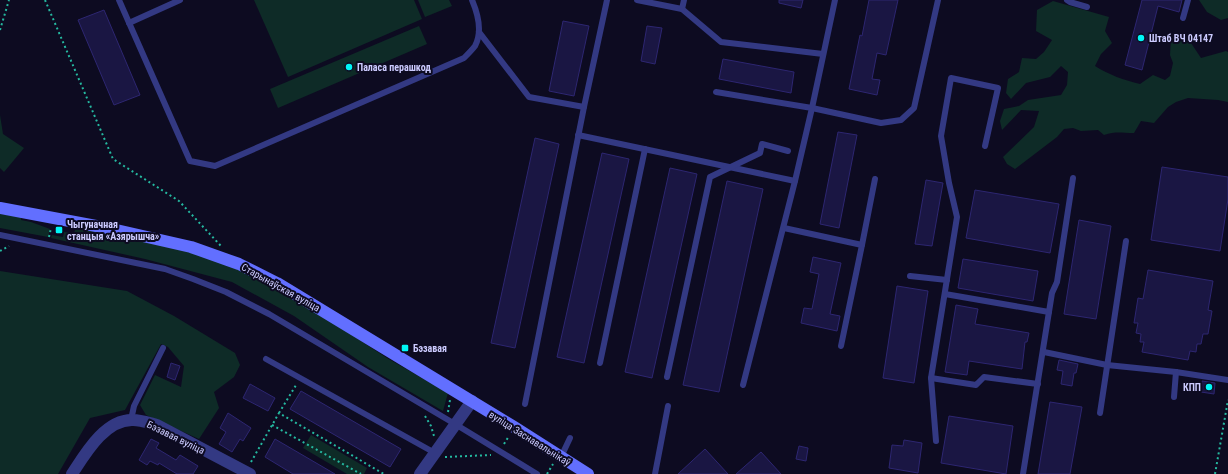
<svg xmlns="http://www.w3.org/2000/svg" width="1228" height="474" viewBox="0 0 1228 474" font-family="'Roboto Condensed',sans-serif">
	<rect width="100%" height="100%" fill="#0d0b21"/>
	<g fill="#0e2b27">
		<path d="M254,0h160l8,19 -134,58z"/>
		<path d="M418,0h31l3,6 -27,11z"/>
		<path d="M1199,0h29v18l-7,2 -14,-8z"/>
		<path d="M1053,1l56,16 -4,14 7,12 -11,11 -6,12c14,9 29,14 45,18l13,-9 12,5 5,-4 3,-13 -3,-8 1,-17 8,3 10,-1 12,18 25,-7 2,1v50l-10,-2 -30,-2 -12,4 -8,5 -14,16 -13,-2 -7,12c-13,0 -18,-2 -30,2l-6,-5 -17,1 -8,-3 -9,1 -7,8 -42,32 -8,-5 -4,-7 31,-30 5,-16 -18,-1 -19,20 -2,-9 4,-12 15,-3 9,-6 33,-5 6,-10 1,-13 -7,-6 -11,11 -24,6 -15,16 -5,-6 2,-14 11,-7 3,-14 14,1 8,-7 8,-12 -16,-9 1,-21z"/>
		<path d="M419,26l8,18 -149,64 -8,-19z"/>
		<path d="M0,115l3,19 21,14 -20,24 -4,-4z"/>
		<path d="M0,214l21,3v3l10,2 19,7 -2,8 -48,-9z"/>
		<path d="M76,227l114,25 35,12 36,15 63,38 63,41 61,35 -5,18 -75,-44 -74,-51 -62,-34 -87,-23 -94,-21 1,-3 11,2 1,-5 10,1z"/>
		<path d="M0,271l127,20 47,25 61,37 5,12 -6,12 -20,15 5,16 -20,31 -53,-24 -6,-10 15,-30 26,12 3,-21 -16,-19 -7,-3 -36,66 -35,8 -32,56h-58z"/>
		<path d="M311,435l56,33 -3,6h-17l-44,-26z"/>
	</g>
	<g fill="#1a1643" stroke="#2d2671">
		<path d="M779,0h24l-2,8 -22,-5z"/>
		<path d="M869,0h29l-12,55 -9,-2 -5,26 8,1 -3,15 -28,-6 11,-54 2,1z"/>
		<path d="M1142,0h40l-3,12 -21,-6 -16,64 -17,-5z"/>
		<path d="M104,10l36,85 -26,10 -36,-85z"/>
		<path d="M563,21l26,5 -15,70 -25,-5z"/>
		<path d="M647,26l15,2 -7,36 -14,-3z"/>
		<path d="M723,59l71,13 -3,21 -72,-14z"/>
		<path d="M838,132l19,3 -18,93 -19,-4z"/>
		<path d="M535,138l24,6 -44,204 -24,-5z"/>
		<path d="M602,153l27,6 -45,204 -27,-6z"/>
		<path d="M1162,167l66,10v22l-8,52 -69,-11z"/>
		<path d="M670,168l27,6 -45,204 -27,-6z"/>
		<path d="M926,180l17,3 -11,63 -17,-2z"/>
		<path d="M727,181l36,8 -44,203 -36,-7z"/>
		<path d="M975,190l84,14 -9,49 -84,-15z"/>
		<path d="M1079,220l32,6 -15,93 -32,-5z"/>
		<path d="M813,257l28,6 -11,51 10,2 -3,15 -36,-8 3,-15 8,1 7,-35 -9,-2z"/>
		<path d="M963,259l75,12 -5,30 -75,-13z"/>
		<path d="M1148,270l65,11 -5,29 4,1 -4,23h-5l-2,10h-4l-1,8 -6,-1 -2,9 -46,-8 2,-10h-4l1,-8 -5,-1 2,-10h-4l4,-25 5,1z"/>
		<path d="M897,286l31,5 -14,92 -31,-5z"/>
		<path d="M956,305l22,4 -3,15 54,9 -2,9h-2l-3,27 -53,-8 -2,14 -22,-3z"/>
		<path d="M1059,360l19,4 -2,9h-2l-2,13 -11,-2 2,-13 -6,-1z"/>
		<path d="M171,363l9,3 -5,14 -8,-3z"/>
		<path d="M1202,381l13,2 -1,11 -13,-2z"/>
		<path d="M250,384l25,14 -7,13 -25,-13z"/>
		<path d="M301,391l100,58 -11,18 -100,-58z"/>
		<path d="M1050,402l32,5 -12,67h-32z"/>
		<path d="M228,413l23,15 -8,13 -3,-2 -8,13 -13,-8 7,-12 -6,-4z"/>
		<path d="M949,416l64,10 -7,48 -65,-11z"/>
		<path d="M151,439l8,4 -3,5 20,12 4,-5 18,11 -5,8h-16l-18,-11 -1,2 -8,-4 -3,4 -8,-5z"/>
		<path d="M275,439l60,35h-42l-28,-17z"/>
		<path d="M904,440l18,3 -4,30 -29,-5 3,-23 11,1z"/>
		<path d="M799,446l9,2 -2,13 -10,-2z"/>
		<path d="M705,449l23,25h-50z"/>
		<path d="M761,452l20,22h-45z"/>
	</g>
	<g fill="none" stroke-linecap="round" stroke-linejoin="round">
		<g stroke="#25b9a0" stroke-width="2" stroke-dasharray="2 3" stroke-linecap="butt">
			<path d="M45,0l68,159 66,42 42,45"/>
			<path d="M0,30l9,-30"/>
			<path d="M49,237l2,-9"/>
			<path d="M0,251l9,-5"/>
			<path d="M448,412l2,-12"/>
			<path d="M279,413l17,-28"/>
			<path d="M425,416l6,10 3,10"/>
			<path d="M272,425l89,49"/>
			<path d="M504,444l5,-8"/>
			<path d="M445,457l46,-2"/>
			<path d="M251,462l28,-49 105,61"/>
			<path d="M547,474l6,-10"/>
			<path d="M1215,474l13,-74"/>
		</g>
		<g stroke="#333983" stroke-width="6">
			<path d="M119,0l71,161 25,5 249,-108c4,-4 8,-8 11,-12 8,-15 3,-32 -3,-46"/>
			<path d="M637,0l45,9 39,33 102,12"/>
			<path d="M1067,0l3,2 17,5"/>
			<path d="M682,9l2,-9"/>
			<path d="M1183,18l5,-18"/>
			<path d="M129,23l51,-23"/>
			<path d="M479,32l50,65 55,10"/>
			<path d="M716,92l96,16 69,15 20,-3 13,-12 24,-108"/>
			<path d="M578,135l217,46"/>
			<path d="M784,228l78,17 -21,101"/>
			<path d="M0,235l165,34 28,10 33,13 43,22 186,110 82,50"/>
			<path d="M862,245l13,-66"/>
			<path d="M910,276l37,4"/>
			<path d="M945,294l104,18"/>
			<path d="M1044,352l63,13 69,7 52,8"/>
			<path d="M266,359l169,94"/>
			<path d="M600,363l45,-214"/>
			<path d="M667,377l43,-200 50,-24 2,-9 26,7"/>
			<path d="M931,378l45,7 8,-8 54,7"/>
			<path d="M743,385l52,-204 17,-73 23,-108"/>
			<path d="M1174,397l2,-25"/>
			<path d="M525,404l59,-297 23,-107"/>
			<path d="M1100,413l26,-172"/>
			<path d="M131,420l3,-14 29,-58"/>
			<path d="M936,441l-5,-63 26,-161 -8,-34 -8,-47 10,-58 47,10 -13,58"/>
			<path d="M561,457l9,-19"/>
			<path d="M655,474l13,-68"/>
			<path d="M1023,474l29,-181 5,-11 16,-104"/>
		</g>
		<g stroke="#333983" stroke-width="12">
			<path d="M72,474c13,-20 33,-55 61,-54 8,0 16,3 24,5l93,49"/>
			<path d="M420,474l52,-73"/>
		</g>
		<path stroke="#626fff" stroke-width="12" d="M0,208l112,21 79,18 48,17 38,19 237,144 74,47"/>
	</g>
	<g fill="#00f6f5" stroke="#0d0b21" stroke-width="1.5">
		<circle cx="1141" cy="38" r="4"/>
		<circle cx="349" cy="67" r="4"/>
		<rect x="55" y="226" width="8" height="8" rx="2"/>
		<rect x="401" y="344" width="8" height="8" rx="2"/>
		<circle cx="1209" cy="387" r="4"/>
	</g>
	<g text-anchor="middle" stroke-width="4" stroke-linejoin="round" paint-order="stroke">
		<g font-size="10" font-weight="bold" fill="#cccbff" stroke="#0d0b21" text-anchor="start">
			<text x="1149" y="42">Штаб ВЧ 04147</text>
			<text x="357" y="71">Паласа перашкод</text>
			<text x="67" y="228">Чыгуначная<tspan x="67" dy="12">станцыя «Азярышча»</tspan></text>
			<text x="413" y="352">Бэзавая</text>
			<text x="1201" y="391" text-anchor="end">КПП</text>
		</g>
		<g font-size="10" fill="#cccbff" stroke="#0d0b21">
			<text transform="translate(281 287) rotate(29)" y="4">Старынаўская вуліца</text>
			<text transform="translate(176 437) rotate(26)" y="4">Бэзавая вуліца</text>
			<text transform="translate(530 438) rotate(32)" y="4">вуліца Заснавальнікаў</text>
		</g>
	</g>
</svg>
